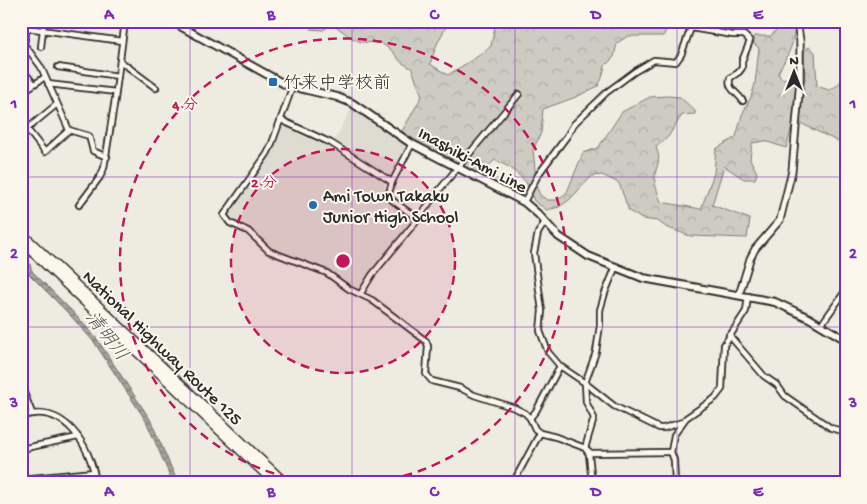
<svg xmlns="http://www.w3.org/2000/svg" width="867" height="504" viewBox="0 0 867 504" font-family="'Gochi Hand','Klee One',sans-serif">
	<defs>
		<pattern id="forest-crowns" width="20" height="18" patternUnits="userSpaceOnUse" patternTransform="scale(1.25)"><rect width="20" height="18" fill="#cecbc2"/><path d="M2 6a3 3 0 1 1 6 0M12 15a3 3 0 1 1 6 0" fill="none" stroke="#b1aea7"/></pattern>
		<pattern id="water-rules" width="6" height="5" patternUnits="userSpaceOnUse" patternTransform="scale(1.25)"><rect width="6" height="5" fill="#a4a29a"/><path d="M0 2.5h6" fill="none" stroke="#86847e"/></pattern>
	</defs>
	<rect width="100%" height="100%" fill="#eeebe0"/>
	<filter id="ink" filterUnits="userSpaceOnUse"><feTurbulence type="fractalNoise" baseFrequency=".02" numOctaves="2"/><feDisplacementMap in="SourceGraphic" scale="10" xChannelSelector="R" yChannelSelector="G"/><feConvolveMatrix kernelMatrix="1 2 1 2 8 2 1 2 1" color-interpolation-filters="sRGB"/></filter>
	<g filter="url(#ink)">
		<path fill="#dedbd1" d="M351,109l56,37 -22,38 2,15 26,20 -52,70 -7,1 -29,-20 -46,-17 -13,-8 -17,-17 -15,-5 -8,-9 48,-67 9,-21 2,-2 47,21z"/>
		<path fill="url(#forest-crowns)" stroke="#7c7b76" d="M312,21h137l-12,23 -7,20 18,11 35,-22 8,-7 5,-25h174l-1,5 -6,10h-35l-11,7 -3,14 -9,9 -3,12 -4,8 -22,11 -33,12 -2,24 -8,17 4,38 3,7 7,5h11l9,-8 16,-39 15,-5 24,-36 28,-15 17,-1 13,1 15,14v3l-13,1 -14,22 -12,10c5,13 2,15 -1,27 -1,9 3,20 6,28l40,7 13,-36 2,-24 20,-12 6,-22 9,-18 4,-13 4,-36 -5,-4v-8h17l12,-15h11c3,20 -7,35 -16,52l3,5 24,3 -1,-30 5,-4 6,5 2,34 12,4c11,-4 14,-12 17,-23v80l-7,-5 -45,-22 -8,28 -21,-7 -13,2 -2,16 7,14 -2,6h-11l-20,-13 -12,39 38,14 -3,19 -57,-2 -24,-9 -8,-6 -16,-2 -13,-8 -10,-28 -17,-8 -10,1 -23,24 -10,7 -12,3 -13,-9 -8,-19 -15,-14 -16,-8 -16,14 -78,-41 21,-37 -10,-27 -11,-7 -9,-11 -11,-8 -20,-1 -11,-5 -17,-13 -10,6 -12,-1z"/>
		<path fill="url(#water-rules)" stroke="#74726e" d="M21,209l8,10v13l-3,20 6,19 40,40 25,28 53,80 28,64h-5l-27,-62 -52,-79 -25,-28 -41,-41 -6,-14 2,-28z"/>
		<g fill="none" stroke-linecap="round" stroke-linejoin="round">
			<defs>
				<g id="minor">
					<path d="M21,42l6,6 14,19 28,63 20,6 4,15 14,6"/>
					<path d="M24,44l3,-16 95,13"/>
					<path d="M41,47l3,-26"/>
					<path d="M120,61l36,27"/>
					<path d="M58,67l60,9"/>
					<path d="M21,68l13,16"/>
					<path d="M48,84l68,8"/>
					<path d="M292,88l-21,58 -4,8 -43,61 6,8 18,8 21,20 58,22 22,16 23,11 54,41 2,5 -2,28 6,7 28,7 14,7 41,13 10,5 5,5 5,11 5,4 16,4 29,11 6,5 80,-1"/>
					<path d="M21,93l24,-16"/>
					<path d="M56,105l-29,24 18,23 24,-22"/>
					<path d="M281,120l50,23 61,39"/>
					<path d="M524,202l14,-27 29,-39 7,-12 33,-32 27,-20 20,-12 22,2 5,-7 10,-27 42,7h11l6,6 -8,20v7l-3,4 -9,6c-3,11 7,14 13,23"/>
					<path d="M79,205l21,-28 4,-9 11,-69 10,-78"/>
					<path d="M418,219l17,-24 84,-101"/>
					<path d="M545,222l-7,11 -4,20 8,58 -2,20 8,21 12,14 25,17 29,23 45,22h5l18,-6"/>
					<path d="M361,293l11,-18 46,-56 -30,-22 4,-15 20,-38"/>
					<path d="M821,325l25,-35"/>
					<path d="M729,335l35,41 13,9 8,11 46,32 15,4"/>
					<path d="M21,385l11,28"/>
					<path d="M21,417c43,-16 70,29 75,66"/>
					<path d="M530,418l6,-7 24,-45"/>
					<path d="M21,449l57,-12"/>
					<path d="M21,479l73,-7"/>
					<path d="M513,483l27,-50"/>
					<path d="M592,483l-3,-29 -4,-6 9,-30 -8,-16 -1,-19 11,-31 4,-27v-15l5,-17 11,-27"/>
					<path d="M675,483l-1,-23 -3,-8 3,-17 12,-17 29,-20 7,-9 2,-44 22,-34 2,-15"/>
				</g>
				<path id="tertiary" d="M739,295l11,-36 5,-10 25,-29 12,-49 8,-90v-40l-3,-20"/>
				<path id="secondary" d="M171,21l115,64 51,12 15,6 60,41 112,58 14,12 20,22 30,20 55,22 132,24 34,16 37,22"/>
				<g id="trunk">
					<path d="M21,233l264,250"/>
					<path d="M21,241l254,242"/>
				</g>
			</defs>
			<use href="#minor" stroke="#2b2b2b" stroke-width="8"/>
			<use href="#tertiary" stroke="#2b2b2b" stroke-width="9"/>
			<use href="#secondary" stroke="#2b2b2b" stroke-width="10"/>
			<use href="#trunk" stroke="#2b2b2b" stroke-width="11"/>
			<use href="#minor" stroke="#fbf7ec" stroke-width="4.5"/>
			<use href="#tertiary" stroke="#fbf7ec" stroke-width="5.5"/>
			<use href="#secondary" stroke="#fbf7ec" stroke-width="6"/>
			<use href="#trunk" stroke="#fbf7ec" stroke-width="8"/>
		</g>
	</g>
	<path fill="none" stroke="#7b2cbf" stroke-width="1" stroke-opacity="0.55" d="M190,21v462M352,21v462M515,21v462M677,21v462M21,177h825M21,327h825"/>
	<circle cx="343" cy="261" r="112" fill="#c2185b" fill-opacity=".12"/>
	<g fill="none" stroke="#c2185b" stroke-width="2.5" stroke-dasharray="9 6">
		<circle cx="343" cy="261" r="112"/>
		<path d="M318 483A223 223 0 1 1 368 483"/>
	</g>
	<g fill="#1f6fb2" stroke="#fbf7ec" stroke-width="2">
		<rect x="268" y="77" width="10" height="10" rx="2.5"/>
		<circle cx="313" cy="205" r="5"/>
	</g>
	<g text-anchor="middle" stroke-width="4" stroke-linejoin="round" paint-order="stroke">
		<g font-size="18" fill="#2b2b2b" stroke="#fbf7ec" text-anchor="start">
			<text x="283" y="88">竹来中学校前</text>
			<text x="323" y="201">Ami Town Takaku<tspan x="323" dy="21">Junior High School</tspan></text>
		</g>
		<g font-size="18" fill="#2b2b2b" stroke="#fbf7ec">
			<text transform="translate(473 159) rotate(28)" y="6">Inashiki-Ami Line</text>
			<text transform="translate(163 347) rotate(44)" y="6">National Highway Route 125</text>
		</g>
		<g font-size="19" font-style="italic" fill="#555552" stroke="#fbf7ec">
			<text transform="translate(108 335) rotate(52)" y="7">清明川</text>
		</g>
	</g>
	<circle cx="343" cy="261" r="8" fill="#c2185b" stroke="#fbf7ec" stroke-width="2.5"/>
	<g font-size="15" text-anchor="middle" font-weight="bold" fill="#c2185b" stroke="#fbf7ec" stroke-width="4" stroke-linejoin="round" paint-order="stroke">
		<text x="185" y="109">4 分</text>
		<text x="264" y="187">2 分</text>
	</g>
	<rect width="867" height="504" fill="none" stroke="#fbf7ec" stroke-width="55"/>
	<g transform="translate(794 72)" stroke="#fbf7ec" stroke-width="4" paint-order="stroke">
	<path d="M0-4L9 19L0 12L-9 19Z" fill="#2b2b2b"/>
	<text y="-8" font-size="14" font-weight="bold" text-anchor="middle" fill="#2b2b2b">N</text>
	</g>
	<rect x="28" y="28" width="812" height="448" fill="none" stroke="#7b2cbf" stroke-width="2"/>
	<g font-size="16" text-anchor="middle" font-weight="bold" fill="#7b2cbf">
		<text x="109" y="19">A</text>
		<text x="271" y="19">B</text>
		<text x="434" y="19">C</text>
		<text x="596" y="19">D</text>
		<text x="758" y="19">E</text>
		<text x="14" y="108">1</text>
		<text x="853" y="108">1</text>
		<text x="14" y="258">2</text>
		<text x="853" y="258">2</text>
		<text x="14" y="407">3</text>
		<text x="853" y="407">3</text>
		<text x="109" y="496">A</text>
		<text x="271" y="496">B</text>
		<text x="434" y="496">C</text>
		<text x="596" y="496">D</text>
		<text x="758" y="496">E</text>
	</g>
</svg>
